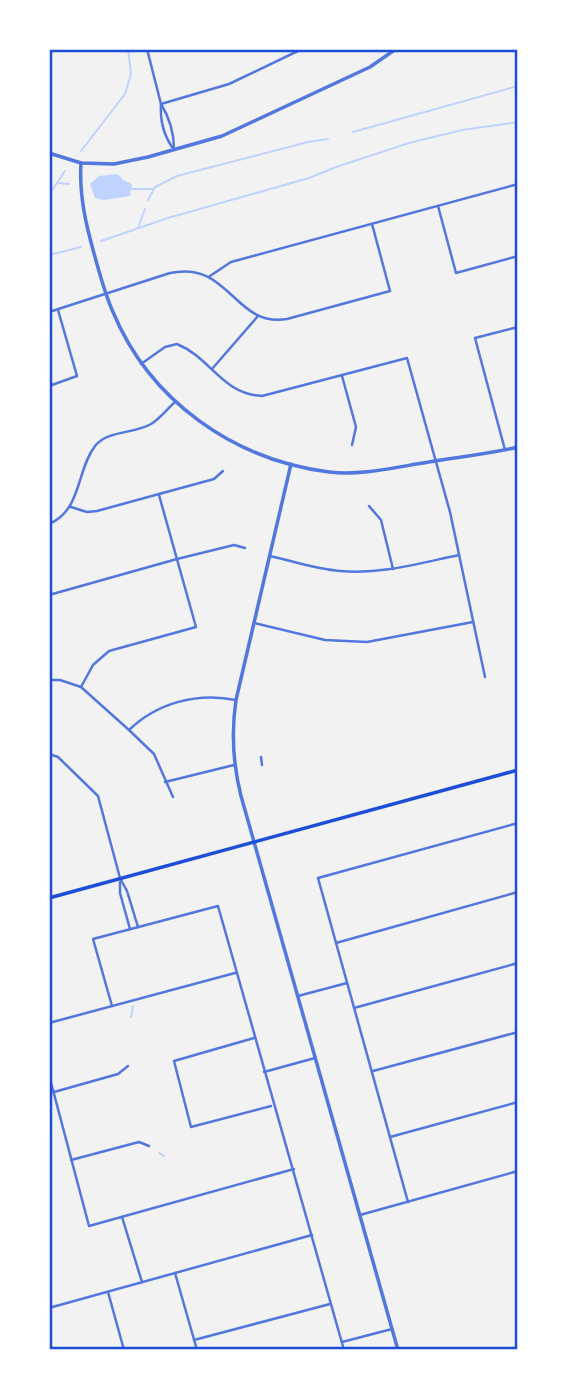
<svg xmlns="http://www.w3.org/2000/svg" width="567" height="1399" viewBox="0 0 567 1399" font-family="'Roboto Condensed',sans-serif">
	<rect width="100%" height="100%" fill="#f2f2f2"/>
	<path fill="#bfd3fe" d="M118,174l5,6 9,4 -2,12 -26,4 -9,-2 -5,-14 9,-8z"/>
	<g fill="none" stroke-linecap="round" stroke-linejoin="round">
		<g stroke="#bfd3fe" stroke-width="2">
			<path d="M353,132l165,-46"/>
			<path d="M81,151l44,-57 6,-20 -3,-25"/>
			<path d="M57,183l12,1"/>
			<path d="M130,189h22"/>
			<path d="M49,195l16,-24"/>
			<path d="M148,200l7,-13 22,-11 131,-34 20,-3"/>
			<path d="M138,228l7,-19"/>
			<path d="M101,241l67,-23 141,-40 27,-11 73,-24 53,-13 56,-8"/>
			<path d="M49,255l32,-8"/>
			<path d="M131,1017l2,-11"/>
			<path d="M159,1153l5,3"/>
		</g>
		<g stroke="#5277de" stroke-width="2.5">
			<path d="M147,49l14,55c8,13 13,30 13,45"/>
			<path d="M161,104l68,-20 73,-35"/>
			<path d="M161,104c-1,15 3,31 11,43"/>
			<path d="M438,206l18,67 62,-17"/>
			<path d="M210,276l21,-14 287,-78"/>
			<path d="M49,312l121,-39c60,-13 64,55 117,46l103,-28 -18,-67"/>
			<path d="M141,364l24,-17 12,-3c34,14 45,50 85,52l145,-38 43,154 35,165"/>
			<path d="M212,369l46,-53"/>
			<path d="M342,376l14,51 -4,18"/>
			<path d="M49,386l28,-10 -19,-66"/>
			<path d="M505,450l-30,-112 43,-11"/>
			<path d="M369,506l12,14 12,49"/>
			<path d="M71,507l16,5 10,-1 117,-32 9,-8"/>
			<path d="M49,524c33,-14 27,-53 46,-78 13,-16 39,-12 56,-22 9,-5 16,-15 24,-22"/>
			<path d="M270,556c23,5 46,13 70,15 40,4 80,-8 119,-16"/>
			<path d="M49,595l128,-36 57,-14 11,3"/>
			<path d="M254,623l71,17 42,2 106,-20"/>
			<path d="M49,680h11l21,7 48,43 25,24 19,43"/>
			<path d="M81,687l12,-22 16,-14 87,-24 -37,-132"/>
			<path d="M129,730c28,-27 68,-38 107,-30"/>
			<path d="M49,754l9,3 40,39 22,82 7,13 11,36"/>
			<path d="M261,757l1,8"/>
			<path d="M165,782l69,-17"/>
			<path d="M120,882v11l10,36"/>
			<path d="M336,943l182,-51"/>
			<path d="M298,996l49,-13"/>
			<path d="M112,1006l-19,-67 125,-33 126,444"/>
			<path d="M354,1008l164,-45"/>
			<path d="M49,1023l186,-50"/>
			<path d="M254,1038l-80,23 17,66 80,-21"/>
			<path d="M373,1071l145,-39"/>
			<path d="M264,1072l51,-14"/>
			<path d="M49,1075l40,151 205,-57"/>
			<path d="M54,1092l64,-18 10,-8"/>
			<path d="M390,1137l128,-35"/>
			<path d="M71,1160l68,-18 10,4"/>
			<path d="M408,1202l-90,-324 200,-55"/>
			<path d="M360,1215l158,-44"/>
			<path d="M122,1217l20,65"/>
			<path d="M175,1273l22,77"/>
			<path d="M108,1292l16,58"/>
			<path d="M49,1308l263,-73"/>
			<path d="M49,1338l3,12"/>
			<path d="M194,1340l136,-36"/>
			<path d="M342,1342l50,-13"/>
		</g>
		<g stroke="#5277de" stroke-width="3.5">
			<path d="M49,153l32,10 33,1 34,-7 74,-21 148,-69 26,-18"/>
			<path d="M81,163c-2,33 5,62 14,94 5,18 10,37 18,55 37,89 121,148 216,160 33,4 67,-5 100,-10 30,-5 60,-8 89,-15"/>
			<path d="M291,464l-55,236c-5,33 -3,64 5,96l157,554"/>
		</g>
		<path stroke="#1d4ed8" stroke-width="3.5" d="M49,898l469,-128"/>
	</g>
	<rect width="567" height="1399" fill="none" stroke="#ffffff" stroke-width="102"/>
	<rect x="51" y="51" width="465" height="1297" fill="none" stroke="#1d4ed8" stroke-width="2.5"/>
</svg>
